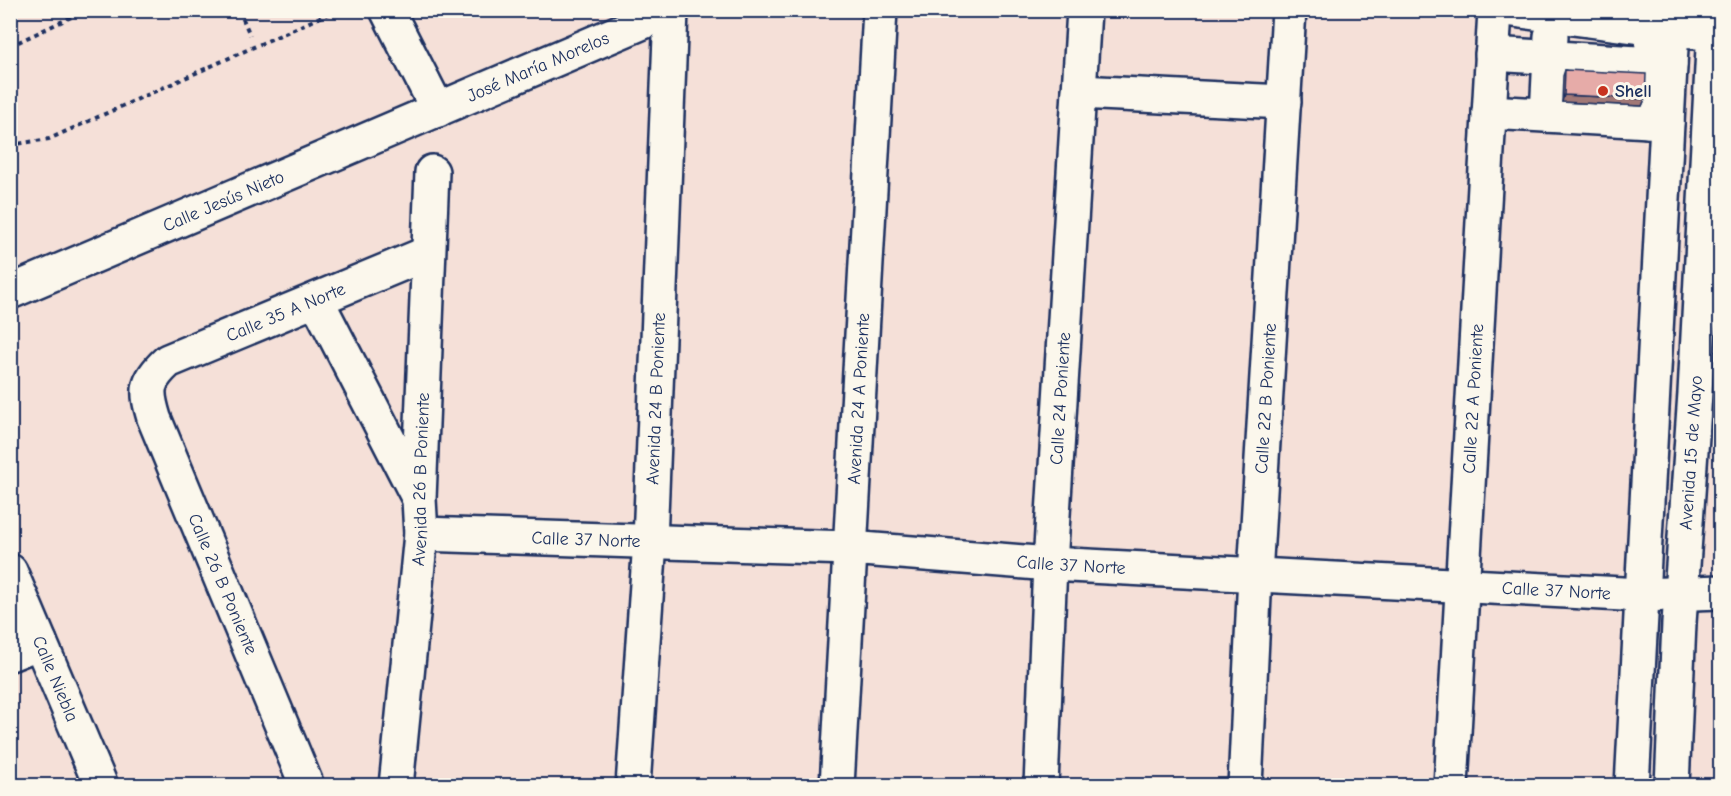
<svg xmlns="http://www.w3.org/2000/svg" width="1731" height="796" viewBox="0 0 1731 796" font-family="'Comic Neue',sans-serif">
	<rect width="100%" height="100%" fill="#f5e0d8"/>
	<filter id="ink" filterUnits="userSpaceOnUse"><feTurbulence type="fractalNoise" baseFrequency=".0167" numOctaves="2"/><feDisplacementMap in="SourceGraphic" scale="12" xChannelSelector="R" yChannelSelector="G"/><feConvolveMatrix kernelMatrix="1 2 1 2 8 2 1 2 1" color-interpolation-filters="sRGB"/></filter>
	<g filter="url(#ink)">
		<g fill="none" stroke-linecap="round" stroke-linejoin="round">
			<defs>
				<g id="minor">
					<path d="M387,10l51,100"/>
					<path d="M1513,10l159,21 48,2"/>
					<path d="M1492,54l178,11"/>
					<path d="M1079,92l205,10"/>
					<path d="M1489,112l178,10"/>
					<path d="M1547,115l4,-79"/>
					<path d="M1648,121l4,-79"/>
					<path id="s1" d="M10,292l661,-282"/>
					<path d="M317,301l101,196"/>
					<path id="s2" d="M421,534l429,14 200,16 592,31 78,-3"/>
					<path id="s3" d="M10,571l91,215"/>
					<path d="M10,654l30,-12"/>
					<path id="s4" d="M307,786l-153,-368c-8,-27 -9,-36 14,-57l260,-108"/>
					<path id="s5" d="M396,786l25,-252 -2,-35 13,-327"/>
					<path id="s6" d="M633,786l17,-245 21,-530"/>
					<path id="s7" d="M837,786l43,-776"/>
					<path id="s8" d="M1041,786l9,-222 34,-554"/>
					<path id="s9" d="M1245,786l10,-211 34,-565"/>
					<path id="s10" d="M1451,786l44,-776"/>
				</g>
				<g id="major">
					<path d="M1632,786l41,-776"/>
					<path id="s11" d="M1672,786l7,-163 16,-230 20,-383"/>
				</g>
			</defs>
			<use href="#minor" stroke="#1b2f5e" stroke-width="38"/>
			<use href="#major" stroke="#1b2f5e" stroke-width="38"/>
			<g stroke="#1b2f5e" stroke-width="4" stroke-dasharray="4.5 4.5" stroke-linecap="butt">
				<path d="M239,10l11,25"/>
				<path d="M10,46l76,-36"/>
				<path d="M10,145l39,-6 287,-129"/>
			</g>
			<use href="#minor" stroke="#fbf7ec" stroke-width="33"/>
			<use href="#major" stroke="#fbf7ec" stroke-width="33"/>
		</g>
		<path fill="#c69390" stroke="#1b2f5e" stroke-width="1.5" d="M1565,70l80,29 -3,7 -80,-4 1,-26z"/>
		<path fill="#a17876" stroke="#1b2f5e" stroke-width="1.5" d="M1564,95l81,4 -3,7 -80,-4z"/>
		<path fill="#e6aba8" stroke="#1b2f5e" stroke-width="1.5" d="M1565,70l81,4 -1,25 -81,-4z"/>
	</g>
	<circle fill="#c8321e" stroke="#fbf7ec" stroke-width="2" cx="1603" cy="91" r="6"/>
	<g text-anchor="middle" stroke-width="6" stroke-linejoin="round" paint-order="stroke">
		<g font-size="18" fill="#1b2f5e" stroke="#fbf7ec">
			<text dy="6" stroke="none"><textPath href="#s1" startOffset="574">José María Morelos</textPath></text>
			<text dy="6" stroke="none"><textPath href="#s1" startOffset="232">Calle Jesús Nieto</textPath></text>
			<text dy="6" stroke="none"><textPath href="#s4" startOffset="590">Calle 35 A Norte</textPath></text>
			<text dy="6" stroke="none"><textPath href="#s6" startOffset="388">Avenida 24 B Poniente</textPath></text>
			<text dy="6" stroke="none"><textPath href="#s7" startOffset="388">Avenida 24 A Poniente</textPath></text>
			<text dy="6" stroke="none"><textPath href="#s8" startOffset="388">Calle 24 Poniente</textPath></text>
			<text dy="6" stroke="none"><textPath href="#s9" startOffset="388">Calle 22 B Poniente</textPath></text>
			<text dy="6" stroke="none"><textPath href="#s10" startOffset="388">Calle 22 A Poniente</textPath></text>
			<text dy="6" stroke="none"><textPath href="#s11" startOffset="334">Avenida 15 de Mayo</textPath></text>
			<text dy="6" stroke="none"><textPath href="#s5" startOffset="308">Avenida 26 B Poniente</textPath></text>
			<text dy="6" stroke="none"><textPath href="#s2" startOffset="165">Calle 37 Norte</textPath></text>
			<text dy="6" stroke="none"><textPath href="#s2" startOffset="651">Calle 37 Norte</textPath></text>
			<text transform="translate(223 584) rotate(67)" y="6">Calle 26 B Poniente</text>
			<text dy="6" stroke="none"><textPath href="#s2" startOffset="1137">Calle 37 Norte</textPath></text>
			<text dy="6" stroke="none"><textPath href="#s3" startOffset="117">Calle Niebla</textPath></text>
		</g>
		<g font-size="18" font-weight="bold" fill="#1b2f5e" stroke="#fbf7ec" text-anchor="start">
			<text x="1615" y="97">Shell</text>
		</g>
	</g>
	<rect width="1731" height="796" fill="none" stroke="#fbf7ec" stroke-width="36"/>
	<rect x="18" y="18" width="1695" height="760" fill="none" stroke="#1b2f5e" stroke-width="2" filter="url(#ink)"/>
</svg>
